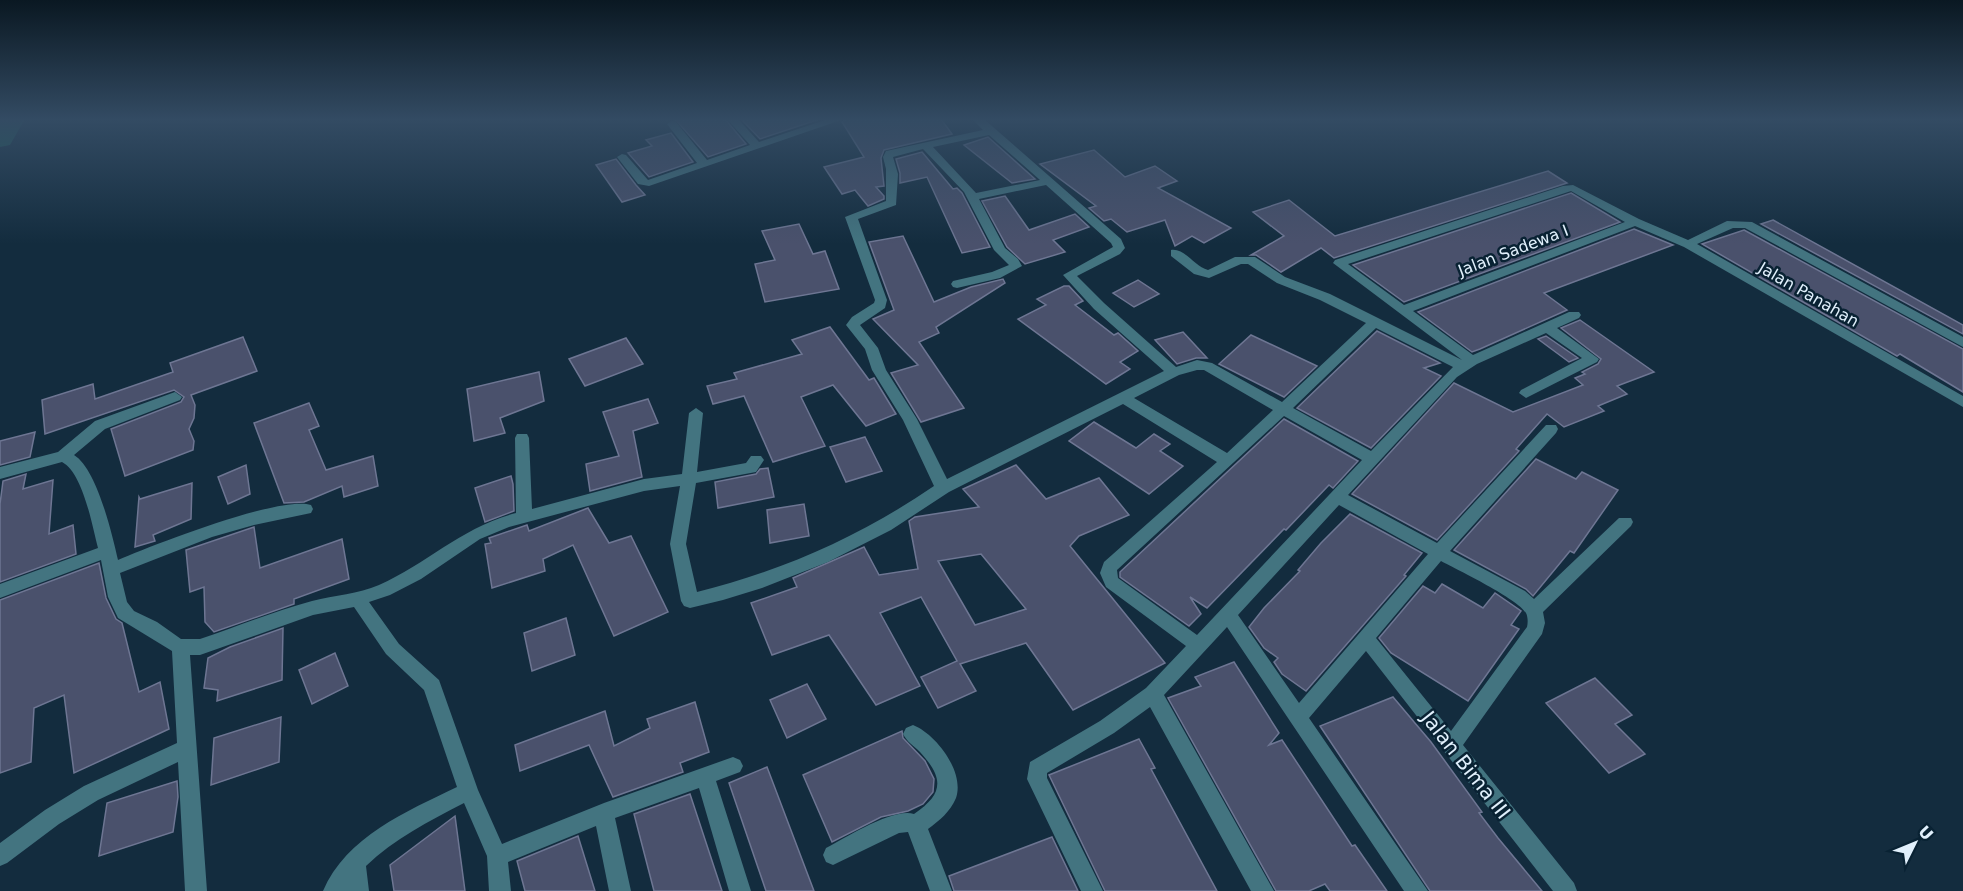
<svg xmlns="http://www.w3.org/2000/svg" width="1963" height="891" viewBox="0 0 1963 891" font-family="'DejaVu Sans',sans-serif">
	<rect width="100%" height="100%" fill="#132c3e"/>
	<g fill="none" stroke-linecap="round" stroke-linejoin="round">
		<path fill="#1d5e57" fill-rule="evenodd" d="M0,119h25l-15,26 -10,2z"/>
	</g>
	<g fill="#4a516c" stroke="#6e7693" stroke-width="1.5" fill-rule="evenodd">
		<path d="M675,119h50l21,25 -38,13z"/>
		<path d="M741,119h76v1l-57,19z"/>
		<path d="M846,119h95l11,15 -68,16 -3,8 3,28 -8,1 8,9v3l-16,7 -13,-16 -13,4 -18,-27 40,-10 -22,-35z"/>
		<path d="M671,133l22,29 -44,15 -21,-24 24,-7 -6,-6z"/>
		<path d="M988,137l47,42 -23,4 -48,-38z"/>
		<path d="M1094,150l31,27 30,-11 22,15 -19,7 73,40 -27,15 -12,-7 -17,10 -10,-26 -38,12 -16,-13 -7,2 -15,-13 7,-2 -56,-42z"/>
		<path d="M922,152l31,37 4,-1 5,5 28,54 -28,6 -35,-76 -27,6v-10l-4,-14z"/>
		<path d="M616,159l20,26 9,10 -23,7 -26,-37z"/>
		<path d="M1548,171l19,12 -233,75 -13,-10 -40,24 -25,-17h-5l33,-19 -31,-24 36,-12 46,36z"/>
		<path d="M1571,193l49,29 -216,80 -51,-37z"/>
		<path d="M1005,196l24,34 46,-16 14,13 -36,13 12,12 -40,12 -18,-17 -25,-46z"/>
		<path d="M1773,220l190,105v9l-202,-110z"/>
		<path d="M799,224l14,30 12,-3 14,38 -74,13 -10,-38 20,-4 -13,-29z"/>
		<path d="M1634,229l39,16 -129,48 23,17 -87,39 -8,3 -54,-40z"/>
		<path d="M1744,230l219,119v43l-63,-38 -3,2 -195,-112z"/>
		<path d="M903,236l31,66 37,-15 32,-8 2,4 -69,44 3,6 -20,9 45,66 -43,14 -30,-49 27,-8 -45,-46 21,-9 -25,-68z"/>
		<path d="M1138,280l21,14 -25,13 -21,-14z"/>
		<path d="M1064,286h5l14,15 -8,4 39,30 4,-2 20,18 -18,11 10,7 -24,15 -88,-65 28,-14 -9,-6z"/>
		<path d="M1580,320l74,52 -37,14 10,8 -29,12 6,5 -40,16 -17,-13 -31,35 3,2 -82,89 -85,-46 102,-111 59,29 70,-27 -8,-7 10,-4 -3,-2 16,-8 3,-5 -40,-31z"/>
		<path d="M830,327l39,53 5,-2 22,36 -30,12 -33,-41 -32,12 24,49 -52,16 -29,-66 -31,8 -6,-18 30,-7 -3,-6 68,-19 -10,-14z"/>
		<path d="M1377,331l63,32 -16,5 17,8 -70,72 -74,-40z"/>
		<path d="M1183,332l24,26h-11l-19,6 -22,-24z"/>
		<path d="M1251,335l66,31 -33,31 -65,-33z"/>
		<path d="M1546,336l32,22 -9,4 -31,-23z"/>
		<path d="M243,337l14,34 -66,24 4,10 -1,13 -5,11 5,12 -1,9 -68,26 -14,-47 70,-27 3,-5 -10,-7 -129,44 -3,-34 51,-16 2,15 78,-27 -3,-9z"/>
		<path d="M626,338l17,26 -58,22 -16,-27z"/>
		<path d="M539,372l5,29 -44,17 5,15 -31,8 -7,-52z"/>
		<path d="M648,399l10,24 -25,8 9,46 -52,14 -4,-27 33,-8 -16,-44z"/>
		<path d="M309,403l10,23 -10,4 17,40 47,-14 5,30 -34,11 -2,-11 -38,16 -20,1 -30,-80z"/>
		<path d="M1284,419l74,42 -25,27 -4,-3 -43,45 -2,-1 -77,79 -17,-11 11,17 -12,12 -69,-49v-5z"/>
		<path d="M1094,422l42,26 18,-14 16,10 -10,7 23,15 -34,28 -80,-53z"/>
		<path d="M35,432l-5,25 -30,8v-24z"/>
		<path d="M865,437l17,34 -36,11 -16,-35z"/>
		<path d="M1536,459l40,20 6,-7 36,18 -44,63 -4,-2 -37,45 -7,-7 -72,-39z"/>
		<path d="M246,465l4,29 -22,10 -10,-27z"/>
		<path d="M1016,465l30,34 53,-21 30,37 -50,21 -9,10 95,117 -92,47 -47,-67 -66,21 16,27 -38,17 -17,-31 36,-16 -36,-64 -41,16 40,73 -44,19 -47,-70 -57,20 -21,-52 46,-16 -4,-9 71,-31 15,28 39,-6 -9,-48 6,-4 64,-10 -16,-18zM981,554l14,17 31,38 -51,16 -37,-64z"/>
		<path d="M768,468l6,29 -56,11 -3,-26 41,-8 4,-5z"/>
		<path d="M26,474l-3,15 30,-9 -4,54 24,-9 3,29 -76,28v-78l3,-23z"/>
		<path d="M511,476l2,8 1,27 -29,11 -10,-34z"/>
		<path d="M192,483l-1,36 -38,16 2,6 -20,6 4,-50 1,2z"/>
		<path d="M804,504l5,32 -39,7 -3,-33z"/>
		<path d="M588,508l21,35 22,-7 37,76 -54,24 -41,-91 -30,14 2,12 -53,17 -7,-44 6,-1 -2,-5 38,-13 2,6z"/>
		<path d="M1350,514l72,39 -18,22 2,1 -100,115 -24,-17 -8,-12 4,-4 -14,-10 -15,-21 15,-19 36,-37 -2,-1 23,-27z"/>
		<path d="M254,527l6,41 82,-29 7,40 -55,20v5l-80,28 -9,-10 -1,-35 -14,5 -4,-42z"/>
		<path d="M99,563l7,35 10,21 6,4 17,69 21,-10 9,47 -95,44 -10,-78 -30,13 -3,54 -31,11v-173z"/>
		<path d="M1442,584l41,24 12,-15 26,18 -10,14 8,4 -51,72 -77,-48 -12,-15 44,-52 12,7z"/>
		<path d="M566,618l9,37 -43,16 -8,-38z"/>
		<path d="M283,628l-1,52 -65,21 1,-11 -14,-2 4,-30 22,-11z"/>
		<path d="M335,653l13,33 -36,18 -13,-34z"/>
		<path d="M1234,662l45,71 -10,12 13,-5 70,106 3,-1 32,46h-57l-5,-7 -16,7h-33l-108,-193 33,-12 -6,-9z"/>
		<path d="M1595,678l37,37 -17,9 30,30 -36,19 -63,-70z"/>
		<path d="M807,684l19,35 -39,19 -17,-38z"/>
		<path d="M1393,697l38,45 51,70 -3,1 19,25 44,53h-112l-110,-165z"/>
		<path d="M695,702l14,50 -29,11 3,9 -70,25 -24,-52 -69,26 -5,-26 90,-34 9,35 36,-18 -3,-9z"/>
		<path d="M281,717l-2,45 -68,23 3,-47z"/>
		<path d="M902,731l1,7 22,23 9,18 -1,13 -10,12 -15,7 -27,6 -49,25 -29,-67z"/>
		<path d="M1139,739l16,29 -4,1 66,122h-112l-56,-116z"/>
		<path d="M767,767l11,29 36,95h-48l-37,-108z"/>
		<path d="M177,781l1,16 -5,35 -74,24 8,-53z"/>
		<path d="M690,794l32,97h-68l-20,-77z"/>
		<path d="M455,816l10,75h-71l-4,-26z"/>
		<path d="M578,836l17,55h-70l-8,-30z"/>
		<path d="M1052,837l26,54h-124l-5,-15z"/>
	</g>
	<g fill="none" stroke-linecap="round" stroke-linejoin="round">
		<g fill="#437480" fill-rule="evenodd">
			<path d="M727,119h11l21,23 69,-23h16l-195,67 -11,-2 -21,-27 5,-3 4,1 22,25 49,-17 -30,-39 5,-3 4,1 31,38 43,-15z"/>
			<path d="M972,119h12l137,120 4,9 -5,6 -43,22 27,27 72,64 21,-7 15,3 70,39 84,-79 -46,-23 -43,-17 -29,-19h-7l-32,14 -15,-4 -23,-18v-6c14,-2 23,16 37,20l27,-13h20l30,20 45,17 132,66 -129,-97 2,-3 228,-74 10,-1 66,34 49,21 39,-19 25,1 211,115v10l-218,-119h-12l-36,16 266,152v11l-279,-160 -49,-21 -222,85 60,44 96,-43h10l2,3 -2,3 -22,10 42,31 -2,3 -71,36 -7,-5 2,-3 61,-32 -36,-25 -69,31 -20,13 -109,118 89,48 109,-118h10l2,4 -2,4 -106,118 75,40 9,8 85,-81h12l2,4 -2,4 -88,86 2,11 -3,11 -79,111 111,138 3,8h-24l-187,-240 -57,67 119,173h-24l-177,-264 -63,68 110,196h-23l-101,-184 -36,26 -67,40v5l56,113h-22l-54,-112 3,-17 70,-41 46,-33 40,-42 -80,-59 -6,-14 4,-11 113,-100 -94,-58 -174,88 -58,38 -63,32 -66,26 -39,12 -33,8 -6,-2 -3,-5 -11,-57 10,-58 -36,5 -135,36 -29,12 -59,40 -31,16 -21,7 30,42 40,36 39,110 24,54 102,-41 129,-46 7,3 3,6 -3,6 -24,9 35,110h-22l-30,-103 -84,30 16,73h-22l-13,-65 -88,36 3,29h-22l-2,-35 -23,-53c-35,18 -70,36 -98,63l3,25h-46c23,-54 84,-80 134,-104l-33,-97 -38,-36 -32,-47 -41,8 -113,40h-10l17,236h-22l-7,-129 -80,38 -39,24 -52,39 -7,3v-23l45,-33 39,-24 93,-43 -5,-92 -54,-33 -10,-21 -7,-37 -101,38v-14l98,-36c-6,-23 -15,-75 -36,-86l-62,17v-12l58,-15 37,-31 80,-29 7,5 -2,3 -75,29 -31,26c23,14 38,79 44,105 33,-14 162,-65 193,-55l2,4 -2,4 -57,12 -42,12 -92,36 7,29 7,9 23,11 24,17h19c37,-12 74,-28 112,-38 23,-6 46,-7 67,-16 49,-22 83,-58 137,-72l-1,-75 2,-4h10l2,4 3,71 112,-30 38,-5 7,-61 7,-5 7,5 -6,59 49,-9 5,-7h10l3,4 -8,12 -60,11 -10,61 11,48c85,-21 164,-56 237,-106l-31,-66 -31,-50 -7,-21 -19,-24 6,-8 22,-14 1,-3 -30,-83 41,-16v-32l-3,-12 3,-6 97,-21zM989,135l51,45 -64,13 -43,-46zM923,149l41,43 30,58 15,15 -17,7 -39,9 -2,3 2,3 4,1 43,-10 22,-12 -4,-7 -13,-11 -26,-49 67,-14 65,58 2,4 -50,28 31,34 70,62 -217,108 -30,-60 -31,-49 -8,-22 -18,-23 25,-17 2,-8 -29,-81 38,-14 2,-31 -5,-17zM1571,191l54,31 -221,83 -56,-41zM1376,328l77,39 -82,84 -78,-43zM1197,370h7l69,40 -46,43 -93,-55 45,-23zM1284,416l78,44 -165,175 -79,-57 -1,-8zM1339,505l89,49 -129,149 -61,-88zM1441,561c17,9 77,38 85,52 2,4 2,10 1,14l-76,104 -75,-93z"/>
			<path d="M913,725c23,9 52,47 43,73 -6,14 -16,22 -28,31l24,62h-22l-22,-59 -9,1 -66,32 -7,-3 -3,-7 3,-7c19,-10 68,-41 88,-34 30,-20 30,-36 6,-62 -6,-6 -13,-10 -17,-18l3,-6z"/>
		</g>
	</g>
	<linearGradient id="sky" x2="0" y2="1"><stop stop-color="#0a1822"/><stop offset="0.49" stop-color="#334b63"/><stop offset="1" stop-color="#334b63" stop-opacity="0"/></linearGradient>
	<rect width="1963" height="244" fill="url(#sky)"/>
	<g text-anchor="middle" stroke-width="5" stroke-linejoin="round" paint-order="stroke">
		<g font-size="16" fill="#e1f0fc" stroke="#092233">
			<text transform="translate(1513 250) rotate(-21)" y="6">Jalan Sadewa I</text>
			<text transform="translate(1809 294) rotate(30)" y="6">Jalan Panahan</text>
		</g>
		<g font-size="20" fill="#e1f0fc" stroke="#092233">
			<text transform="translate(1466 765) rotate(52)" y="7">Jalan Bima III</text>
		</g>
	</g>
	<g transform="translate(1915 843) rotate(47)" stroke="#092233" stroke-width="4.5" paint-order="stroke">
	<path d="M0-4.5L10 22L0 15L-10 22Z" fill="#e1f0fc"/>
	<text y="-9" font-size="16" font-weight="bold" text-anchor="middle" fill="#e1f0fc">U</text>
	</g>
</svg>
